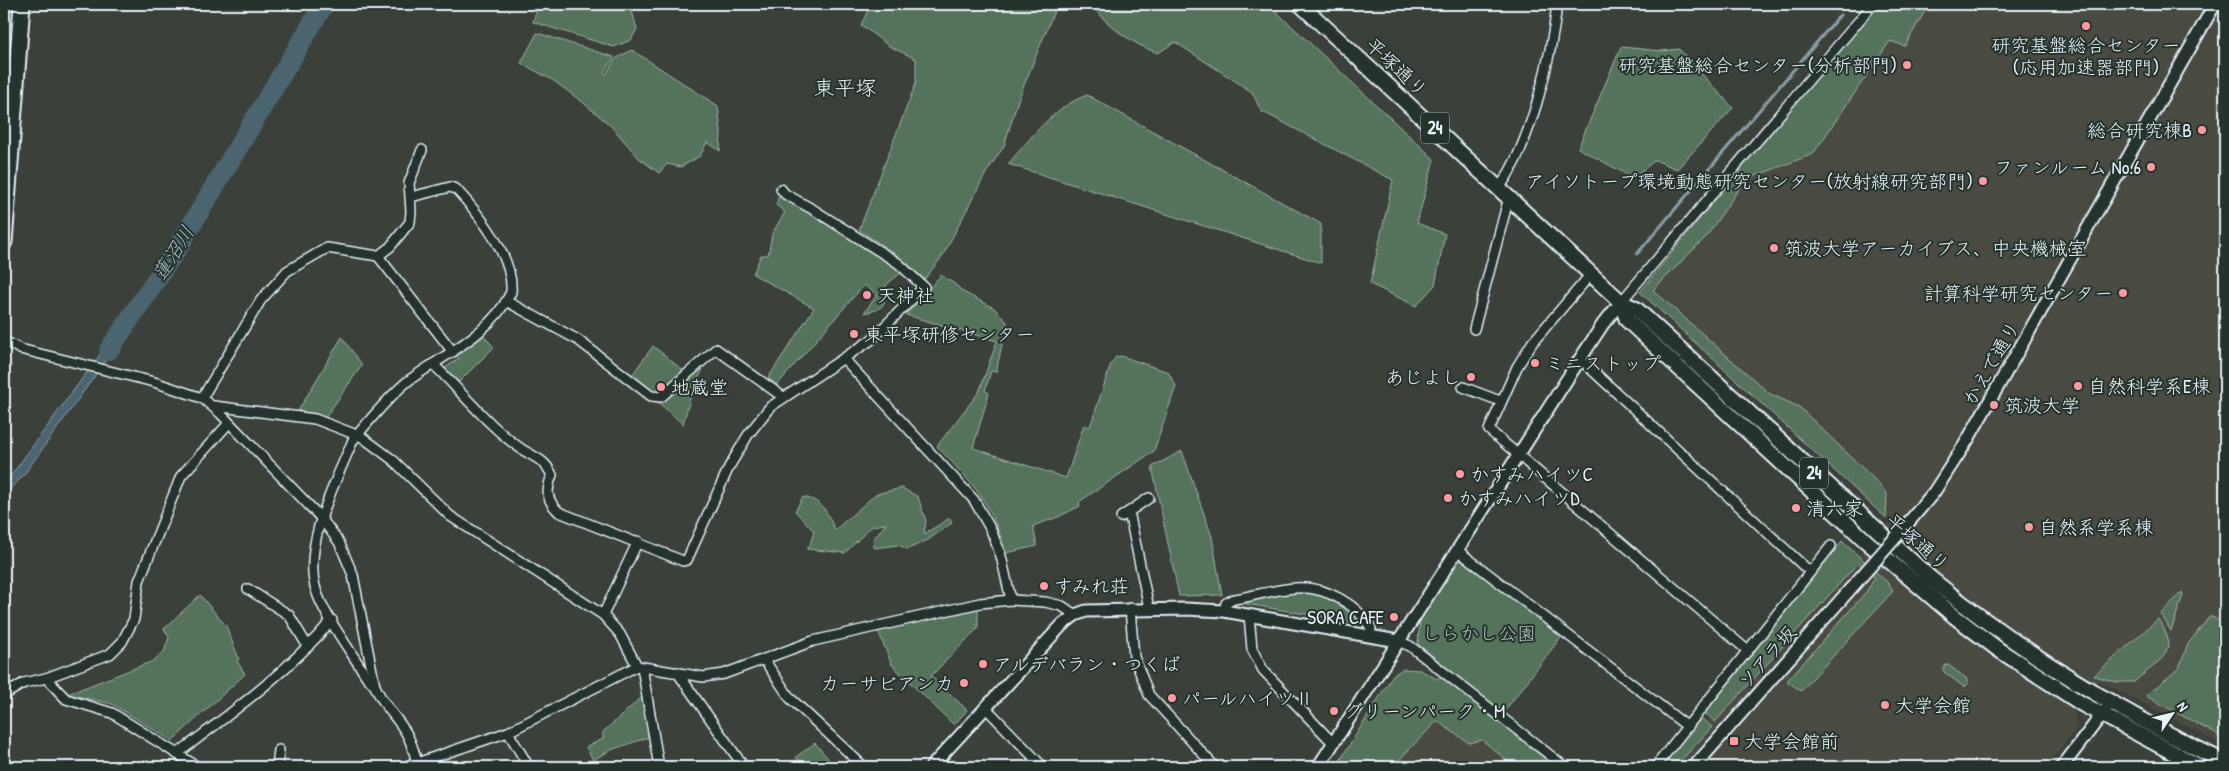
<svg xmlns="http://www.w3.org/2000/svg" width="2229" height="771" viewBox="0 0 2229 771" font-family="'Patrick Hand','Klee One',sans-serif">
	<rect width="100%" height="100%" fill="#3b413a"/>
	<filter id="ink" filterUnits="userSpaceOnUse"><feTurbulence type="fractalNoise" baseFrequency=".02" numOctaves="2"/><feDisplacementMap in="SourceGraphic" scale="10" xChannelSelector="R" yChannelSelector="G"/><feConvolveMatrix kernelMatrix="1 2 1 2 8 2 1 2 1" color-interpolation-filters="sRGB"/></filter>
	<g filter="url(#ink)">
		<g fill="#4a4b43">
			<path d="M1874,4h351v742l-127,-66 -24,36 4,10 -32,41h-381l225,-245 -250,-230z"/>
			<path d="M1403,669l17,1 17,9 4,-2 117,90h-222l57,-92z"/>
		</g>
		<g fill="#55735b" stroke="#9eb2aa">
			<path d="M538,4h92l7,25 -6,11 -17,7 -81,-25z"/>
			<path d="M871,4h186l-39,96 -14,46 -18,27 -44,84 -19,24 -26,-26 -38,-25 57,-147v-24l-27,-13 -28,-21z"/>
			<path d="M1091,4h177l166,155 -17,64 28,11 -10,51 -19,21 -46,-22 23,-104 -132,-69 -9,-19 -77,-50 -17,11c-26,-9 -51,-27 -67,-49z"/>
			<path d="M1874,4h55l-24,42 -15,-5 -77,113 -68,26 -39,57 -53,53 117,104 29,13 76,73 12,14 -1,24 -246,-226z"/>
			<path d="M537,33l77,24 -10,15 2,2 9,-15 17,-9 86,56 3,25 -1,20 -13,-9 -7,14 -19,11 -14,-3 -8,9 -20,-15 -28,-32 -26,-22 -31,-23 -33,-18z"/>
			<path d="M1621,47l41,4 17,-2 54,59 -56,61 -22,-9 -22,18 -55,-30z"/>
			<path d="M1087,95l234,129v39l-313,-99c25,-28 43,-55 79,-69z"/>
			<path d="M779,196l16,6 95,59 12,11 -16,13c-1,21 -1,24 -22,28l13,-18 -13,-10 -87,100 -9,-7 46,-70 -61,-34 8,-19h7l4,-21 13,-22 -9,-7z"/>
			<path d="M941,275l15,10 7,7 31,16 13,14 -11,50 -5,-1 -6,20 4,2 -16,55 93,30 18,-53 6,2 21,-63 5,-7 5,-1 47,16 8,14 -22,65 -75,51 1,4 -22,11 -25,9 4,20 -31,7c-16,-54 -32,-67 -69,-107l42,-54 18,-51 -91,-26z"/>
			<path d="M482,334l12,13 -35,35 -15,-13 15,-11 -3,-4z"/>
			<path d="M342,337l20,28 -37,53 -27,-7z"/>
			<path d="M653,346l32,26 -24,21 -7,-1 -22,-17z"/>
			<path d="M701,367l2,2 -11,23 -9,32 -24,-21 9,-5z"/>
			<path d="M1182,451l30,86 10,58 -43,1 -27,-129z"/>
			<path d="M902,488l16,9 8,24 -2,13 26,-16 2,5 -24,17 -20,9 -10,-4 -24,3 -1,-9 13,-15 -14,2 -27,27 -38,-4 3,-4 4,-14 -19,-20 8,-14c21,4 24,16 32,33l41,-36z"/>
			<path d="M1842,541l45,41 6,9 -92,100 -14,-10 79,-89 9,-14 -17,-15 -143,159 -10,-9z"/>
			<path d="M1457,561h7l97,76 -58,76 -85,-69 2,-25z"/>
			<path d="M1293,590c31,4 51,11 72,34l-131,-22z"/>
			<path d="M2182,592l1,3 -12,36 -10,-17z"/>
			<path d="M200,595l26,31 13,33 -2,2 8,13 -73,67 -60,-37 -44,-10 85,-33 11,-9 5,-15 -5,-8z"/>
			<path d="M978,609v19l-47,48 36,34 -13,15 -62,-60 -14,-34z"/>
			<path d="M2210,616l15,8v115l-79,-43 33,-28 9,-24z"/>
			<path d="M2158,619c24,34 0,42 -24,63h-17l-23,-6z"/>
			<path d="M1946,665h2l18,13 2,6 -4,3 -20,-15 -1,-3z"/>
			<path d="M1403,669l17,1 17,9 4,-2 117,90h-43l-33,-27 -13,3 -32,-22 -45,46h-56l57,-92z"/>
			<path d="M643,696l6,41 -38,13 -18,10 -7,-13 17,-8v-7z"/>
			<path d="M1701,718l11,9 -37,40h-14z"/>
			<path d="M815,743l20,24h-31l-8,-10z"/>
		</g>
		<path fill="#4b6570" stroke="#8a9da6" d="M121,326l6,5 -104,145 -19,19v-10z"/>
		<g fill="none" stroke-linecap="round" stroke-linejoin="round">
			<path stroke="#8a9da6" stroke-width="3" d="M1637,254l203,-239"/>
			<path stroke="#4b6570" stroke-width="20" d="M109,350l71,-106 144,-240"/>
			<defs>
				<g id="minor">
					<path d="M1499,188c31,-41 53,-133 58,-184"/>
					<path d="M378,256l12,-9 20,-25 1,-11 -2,-28 13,-33"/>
					<path d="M1591,274l-59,69 -15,24 -28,63 259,221"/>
					<path d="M506,301l72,39 73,56 10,1 55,-48 67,48"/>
					<path d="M1621,302l252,-298"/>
					<path d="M1474,329l35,-132"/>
					<path d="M4,341l16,8 134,33 48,16 18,15 101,105 18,24 14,33 22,111c7,18 20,29 30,45 7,11 10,23 13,36"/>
					<path d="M1580,359l230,213"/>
					<path d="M845,360l129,140 17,30 10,26 10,44"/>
					<path d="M433,364c27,26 59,66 90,86 13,8 22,10 29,25 -6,16 -6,25 7,37l124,49 4,-1 42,-93 19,-32 22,-28 101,-67 53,-53 -26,-24 -84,-53 -29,-16 -4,-5"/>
					<path d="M1463,387l37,14"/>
					<path d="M202,398l59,-98 26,-29 40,-23 51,8 75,96"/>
					<path d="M214,406l101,13 47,18 31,23 57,56 153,99 17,19 17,32"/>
					<path d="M1129,512l20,96"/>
					<path d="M1121,517l28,-19"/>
					<path d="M1457,550l231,177"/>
					<path d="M248,589l41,26 19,32"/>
					<path d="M1130,608l4,49 15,38 66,72"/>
					<path d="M1224,611l2,-8 8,-4c20,-3 41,-10 62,-11 29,-2 61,16 75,40l-1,7"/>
					<path d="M603,615l35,-74"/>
					<path d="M1249,615l3,34 11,21 70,73"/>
					<path d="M1398,641l12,5 155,121"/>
					<path d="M765,661l25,37 74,69"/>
					<path d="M642,667l17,100"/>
					<path d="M677,672l67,95"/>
					<path d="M46,678l20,21 46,14 86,54"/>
					<path d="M375,686l-9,-10c-14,-23 -43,-62 -50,-86 -14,-45 20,-109 37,-150 15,-18 36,-44 55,-59 35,-26 84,-47 103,-89 3,-35 -33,-79 -55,-103l-6,-2 -39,10"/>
					<path d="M4,695l20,-12 22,-5 64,-24 12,-12 12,-23 5,-38 42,-105 48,-53"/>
					<path d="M986,708l57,59"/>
					<path d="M508,732l21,35"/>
					<path d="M177,754c54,-41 111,-82 155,-134"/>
					<path d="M417,763l91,-31 129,-66 66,11 21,-3 89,-33 167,-38 31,-3 34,2 17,4 13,9"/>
					<path d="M277,767l2,-17"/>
					<path d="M1655,767l176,-221"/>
				</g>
				<g id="tertiary">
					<path d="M1903,529l31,-37 33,-51 248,-437"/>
					<path d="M408,767l9,-4"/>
					<path d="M931,767l131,-142 13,-10 11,-4 99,-2 39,2 174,30"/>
					<path d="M1318,767l262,-408 23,-35 18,-22"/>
					<path d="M1694,767l173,-197"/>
					<path d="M2062,767l44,-58"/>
				</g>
				<g id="primary">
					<path d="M1300,4l321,298 15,7 294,269c91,74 189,134 295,184"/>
					<path d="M1621,302l6,18 239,221 88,75 45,34 83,54 118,63"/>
				</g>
				<path id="trunk" d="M4,242l18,-238"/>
			</defs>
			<use href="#minor" stroke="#e8f1f8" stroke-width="12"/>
			<use href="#tertiary" stroke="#e8f1f8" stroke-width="15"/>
			<use href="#primary" stroke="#e8f1f8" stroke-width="18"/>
			<use href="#trunk" stroke="#e8f1f8" stroke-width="19"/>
			<use href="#minor" stroke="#26332d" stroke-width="9"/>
			<use href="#tertiary" stroke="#26332d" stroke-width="11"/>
			<use href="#primary" stroke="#26332d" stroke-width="14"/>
			<use href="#trunk" stroke="#26332d" stroke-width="15"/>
			<defs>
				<path id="tertiary-bridge" d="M1867,570l36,-41"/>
			</defs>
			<use href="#tertiary-bridge" stroke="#e8f1f8" stroke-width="15" stroke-linecap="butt"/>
			<use href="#tertiary-bridge" stroke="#26332d" stroke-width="11"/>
		</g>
	</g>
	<g fill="#ff9aa2" stroke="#26332d" stroke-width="2">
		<circle cx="2086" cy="26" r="5"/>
		<circle cx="1907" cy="65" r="5"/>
		<circle cx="2202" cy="130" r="5"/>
		<circle cx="2151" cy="167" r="5"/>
		<circle cx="1983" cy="181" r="5"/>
		<circle cx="1774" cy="248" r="5"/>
		<circle cx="2123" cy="293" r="5"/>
		<circle cx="867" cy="295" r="5"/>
		<circle cx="854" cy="334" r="5"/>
		<circle cx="1535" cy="363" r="5"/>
		<circle cx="1471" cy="377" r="5"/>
		<circle cx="2078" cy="386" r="5"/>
		<circle cx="661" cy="387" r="5"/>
		<circle cx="1994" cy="405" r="5"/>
		<circle cx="1460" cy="474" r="5"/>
		<circle cx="1448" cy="498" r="5"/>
		<circle cx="1796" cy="508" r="5"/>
		<circle cx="2029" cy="527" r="5"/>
		<circle cx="1044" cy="586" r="5"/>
		<circle cx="1394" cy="617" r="5"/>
		<circle cx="983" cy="664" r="5"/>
		<circle cx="964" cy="683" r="5"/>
		<circle cx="1172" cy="698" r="5"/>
		<circle cx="1885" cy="705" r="5"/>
		<circle cx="1334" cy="711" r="5"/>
		<rect x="1729" y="736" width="10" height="10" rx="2.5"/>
	</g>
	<g text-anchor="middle" stroke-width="4" stroke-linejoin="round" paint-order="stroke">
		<g fill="#26332d" stroke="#aeb8bb" stroke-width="1">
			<rect x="1421" y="112.5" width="28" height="31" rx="4"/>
			<rect x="1800" y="457.5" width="28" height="31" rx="4"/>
		</g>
		<g font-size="18" font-weight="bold" fill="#e8f1f8">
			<text x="1435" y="134">24</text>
			<text x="1814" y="479">24</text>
		</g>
		<g font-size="19" fill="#e8f1f8" stroke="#26332d" text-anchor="start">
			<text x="2086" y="52" text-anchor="middle">研究基盤総合センター<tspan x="2086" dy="22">(応用加速器部門)</tspan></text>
			<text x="1897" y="72" text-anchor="end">研究基盤総合センター(分析部門)</text>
			<text x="2192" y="137" text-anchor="end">総合研究棟B</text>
			<text x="2141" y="174" text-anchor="end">ファンルーム No.6</text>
			<text x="1973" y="188" text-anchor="end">アイソトープ環境動態研究センター(放射線研究部門)</text>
			<text x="1784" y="255">筑波大学アーカイブス、中央機械室</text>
			<text x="2113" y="300" text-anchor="end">計算科学研究センター</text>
			<text x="877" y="302">天神社</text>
			<text x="864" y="341">東平塚研修センター</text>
			<text x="1545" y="370">ミニストップ</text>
			<text x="1461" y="384" text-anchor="end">あじよし</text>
			<text x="2088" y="393">自然科学系E棟</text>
			<text x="671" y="394">地蔵堂</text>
			<text x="2004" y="412">筑波大学</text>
			<text x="1470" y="481">かすみハイツC</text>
			<text x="1458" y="505">かすみハイツD</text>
			<text x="1806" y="515">清六家</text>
			<text x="2039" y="534">自然系学系棟</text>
			<text x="1054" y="593">すみれ荘</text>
			<text x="1384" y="624" text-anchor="end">SORA CAFE</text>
			<text x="993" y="671">アルデバラン・つくば</text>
			<text x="954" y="690" text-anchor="end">カーサビアンカ</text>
			<text x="1182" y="705">パールハイツⅡ</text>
			<text x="1895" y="712">大学会館</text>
			<text x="1344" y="718">グリーンパーク・M</text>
			<text x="1744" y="748">大学会館前</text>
		</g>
		<g font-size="19" fill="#e8f1f8" stroke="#26332d">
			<text transform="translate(1397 67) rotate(43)" y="7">平塚通り</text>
			<text transform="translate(1991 363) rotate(-60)" y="7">かえで通り</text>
			<text transform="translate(1918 542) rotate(41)" y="7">平塚通り</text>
			<text transform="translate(1767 657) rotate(-49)" y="7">ソアラ坂</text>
		</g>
		<g font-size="19" fill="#adbfb9" stroke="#26332d">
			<text x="1479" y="640">しらかし公園</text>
		</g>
		<g font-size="20" font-style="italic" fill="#a9b9c2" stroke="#26332d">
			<text transform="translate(173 253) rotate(-58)" y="7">蓮沼川</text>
		</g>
		<g font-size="21" fill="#e8f1f8" stroke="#26332d">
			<text x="845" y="95">東平塚</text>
		</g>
	</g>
	<rect width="2229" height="771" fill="none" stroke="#26332d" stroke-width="20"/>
	<rect x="10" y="10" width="2209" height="751" fill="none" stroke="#e8f1f8" stroke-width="2" filter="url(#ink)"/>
	<g transform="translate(2172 714) rotate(55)" stroke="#26332d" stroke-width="4" paint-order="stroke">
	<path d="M0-4L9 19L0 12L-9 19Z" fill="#e8f1f8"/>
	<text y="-8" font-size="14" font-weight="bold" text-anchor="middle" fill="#e8f1f8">N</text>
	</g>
</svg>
